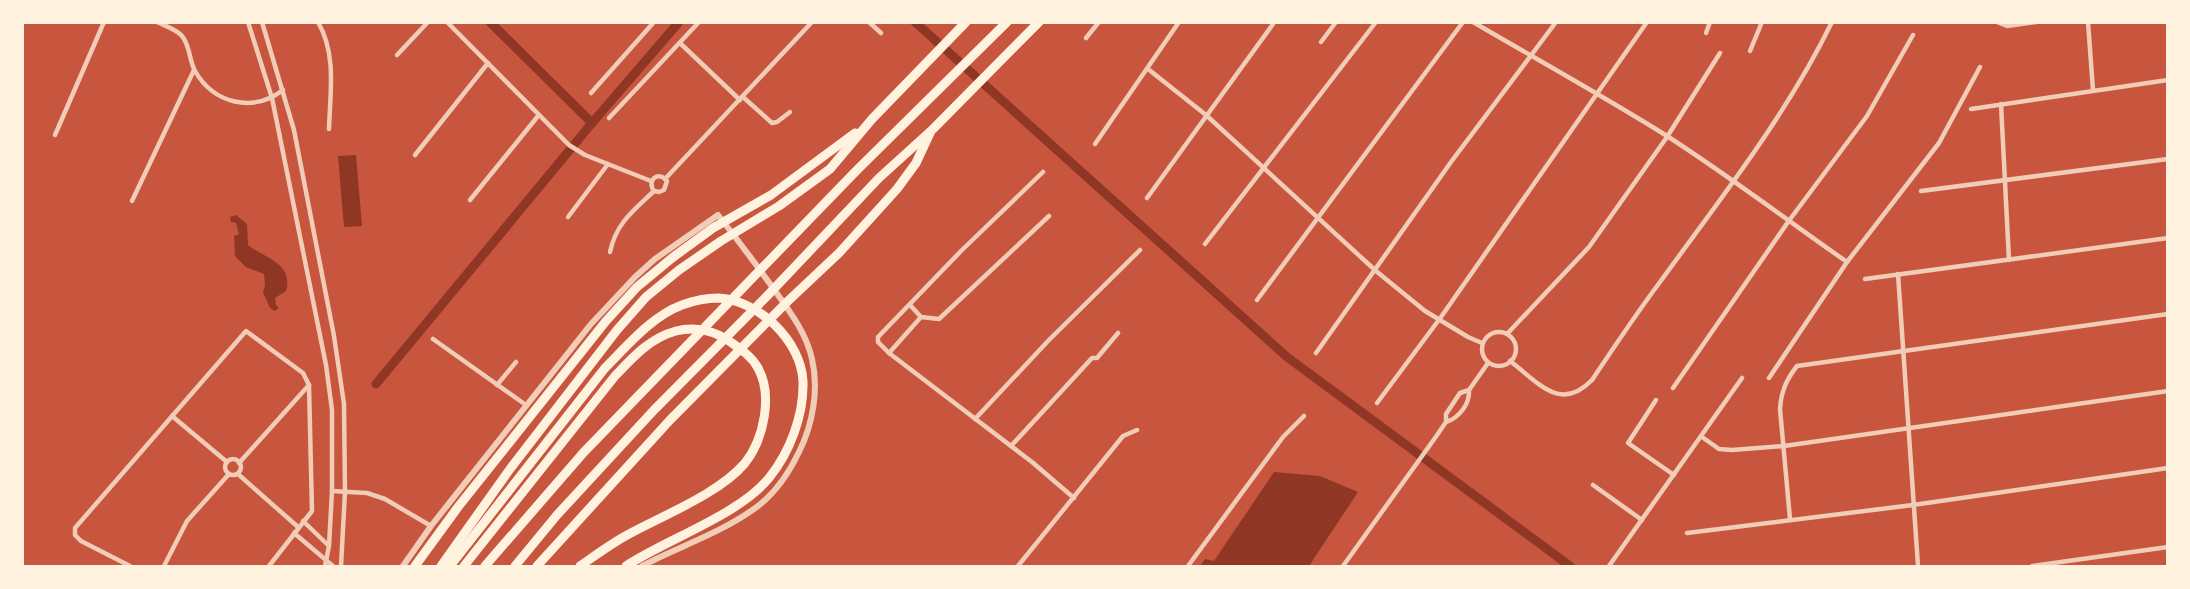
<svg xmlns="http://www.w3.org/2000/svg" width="2190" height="589" viewBox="0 0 2190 589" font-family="Figtree,sans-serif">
	<rect width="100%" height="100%" fill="#c8553d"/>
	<g fill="#8f3625">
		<path d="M356,155l6,71 -18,1 -6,-71z"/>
		<path d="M236,215l11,9 1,21c15,13 46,17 38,46l-11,7 1,7 3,3 -4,3 -5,-3 -7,-16 2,-6 -1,-12 -18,-7 -11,-11 -1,-20 5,-2 -3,-11 -5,-1 -1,-5z"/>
		<path d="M1274,472l46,4 38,16 -49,74h-109l5,-7 9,2z"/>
	</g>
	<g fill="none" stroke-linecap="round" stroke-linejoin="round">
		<g stroke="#8f3625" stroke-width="9">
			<path d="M490,22l102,101"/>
			<path d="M915,22l372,335 283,209"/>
			<path d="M376,384l216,-261 87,-101"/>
		</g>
		<g stroke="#f1ccb7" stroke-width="4.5">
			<path d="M157,22c8,4 19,7 25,14 8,9 7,24 13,35 19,33 58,42 88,19"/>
			<path d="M248,22l24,76 54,267 6,45v81l-3,55 -4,20"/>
			<path d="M262,22l32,108 40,206 10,68 1,88 -4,74"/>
			<path d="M318,22c19,33 12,71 11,107"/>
			<path d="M447,22l122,123 16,10 66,26"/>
			<path d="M869,22l12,11"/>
			<path d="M1473,22c65,38 130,74 194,114 62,40 120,84 180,126"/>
			<path d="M1997,22l10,4 29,-4"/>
			<path d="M2088,22l5,68"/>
			<path d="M1706,33l4,-11"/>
			<path d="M1086,38l13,-16"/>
			<path d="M1321,42l15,-20"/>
			<path d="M681,44l59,56"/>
			<path d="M1750,51l12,-29"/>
			<path d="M397,55l31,-33"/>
			<path d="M1148,69l58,46 170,156 49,40 43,26 14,6"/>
			<path d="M591,93l63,-71"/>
			<path d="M743,97l29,26 5,-1 13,-10"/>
			<path d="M2001,104l8,156"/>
			<path d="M1971,109l197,-29"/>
			<path d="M609,118l90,-96"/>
			<path d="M55,135l49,-113"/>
			<path d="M1095,144l84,-122"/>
			<path d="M415,155l73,-92"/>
			<path d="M1043,172l-81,78 -84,87v5l11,11 143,109 42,36"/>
			<path d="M665,179l147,-157"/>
			<path d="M1921,191l247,-32"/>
			<path d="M1147,198l126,-174"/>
			<path d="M470,200l68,-84"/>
			<path d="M132,201l62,-131"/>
			<path d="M568,217l40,-53"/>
			<path d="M1205,244l171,-222"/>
			<path d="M610,252c6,-29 24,-42 44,-61l5,1 5,-2 3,-9c-8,-11 -21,-1 -13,10"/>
			<path d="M1898,274l20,292"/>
			<path d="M1865,279l303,-41"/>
			<path d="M1257,300l206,-278"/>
			<path d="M910,305l11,12 18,2 110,-103"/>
			<circle cx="1499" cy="349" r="17"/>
			<path d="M1507,334l82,-87 78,-110 53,-84"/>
			<path d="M433,339l93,66"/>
			<path d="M889,353l32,-36"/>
			<path d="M1316,353l135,-191 105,-140"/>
			<path d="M1510,361c28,21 50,52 82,19 22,-33 44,-66 68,-98 61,-84 126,-166 172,-260"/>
			<path d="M1769,378l78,-116 92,-119 41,-76"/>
			<path d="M497,385l19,-23"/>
			<path d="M1673,388l115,-166 79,-106 46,-81"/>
			<path d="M1656,400l-28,43 46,32"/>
			<path d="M1377,403l64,-86 206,-295"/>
			<path d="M172,416l55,46"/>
			<path d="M975,419l73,-78 92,-91"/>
			<path d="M1446,422c13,-4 24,-18 23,-32"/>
			<path d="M1702,437l17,12 13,1 52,-4 384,-55"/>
			<path d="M1011,446l81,-88h5l21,-25"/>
			<circle cx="233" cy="467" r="8"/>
			<path d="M239,463l70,-78"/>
			<path d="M238,474l60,53"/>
			<path d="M1593,485l49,35"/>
			<path d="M332,491l35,2 18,6 46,27"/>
			<path d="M1790,519l-10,-110c1,-17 6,-29 17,-43l371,-52"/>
			<path d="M303,521l26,25"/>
			<path d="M294,533l39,33"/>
			<path d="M1687,533l226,-28 255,-37"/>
			<path d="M130,566l-49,-25 -6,-6v-7l171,-197 57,42 6,12 3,126 -43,55"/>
			<path d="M164,566l23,-45 42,-47"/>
			<path d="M1018,566l105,-130 14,-6"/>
			<path d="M1188,566l95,-129 21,-21"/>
			<path d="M1343,566l92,-128 11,-16v-8l14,-21 9,-3 19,-27"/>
			<path d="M1609,566l133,-188"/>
			<path d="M2032,566l136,-19"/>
		</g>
		<path stroke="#f1ccb7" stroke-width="6" d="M403,566l28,-40 160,-202 44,-47 20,-18 63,-44c19,24 37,48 55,73 15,21 33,44 39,71 7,30 1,65 -13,93 -11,23 -26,45 -48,59 -33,23 -73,36 -109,55"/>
		<g stroke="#fff3e0" stroke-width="9">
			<path d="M415,566l43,-59 148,-186 31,-34 35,-29 41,-30 58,-33 84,-62"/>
			<path d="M441,566l69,-97 107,-139 29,-33 33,-27 42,-29 58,-35 51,-37 42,-50 94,-97"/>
			<path d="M450,566l155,-198c23,-23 47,-52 77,-63 11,-4 25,-7 36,-7 41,2 83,43 85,83 1,34 -13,71 -34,97 -30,37 -102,61 -143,88"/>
			<path d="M464,566l151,-190c18,-19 35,-38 61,-45 20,-5 40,0 56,12 10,7 20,14 26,25 15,27 6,71 -13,95 -25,30 -81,52 -116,71 -17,9 -33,21 -49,32"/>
			<path d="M485,566l99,-114 273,-282 150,-148"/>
			<path d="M515,566l42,-51 97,-105 114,-115 111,-117 54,-49 106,-107"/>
			<path d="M537,566l133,-146 118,-119 51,-48 58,-64 19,-26 14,-30"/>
		</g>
	</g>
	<rect width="2190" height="589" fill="none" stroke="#fff3e0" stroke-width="48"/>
</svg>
